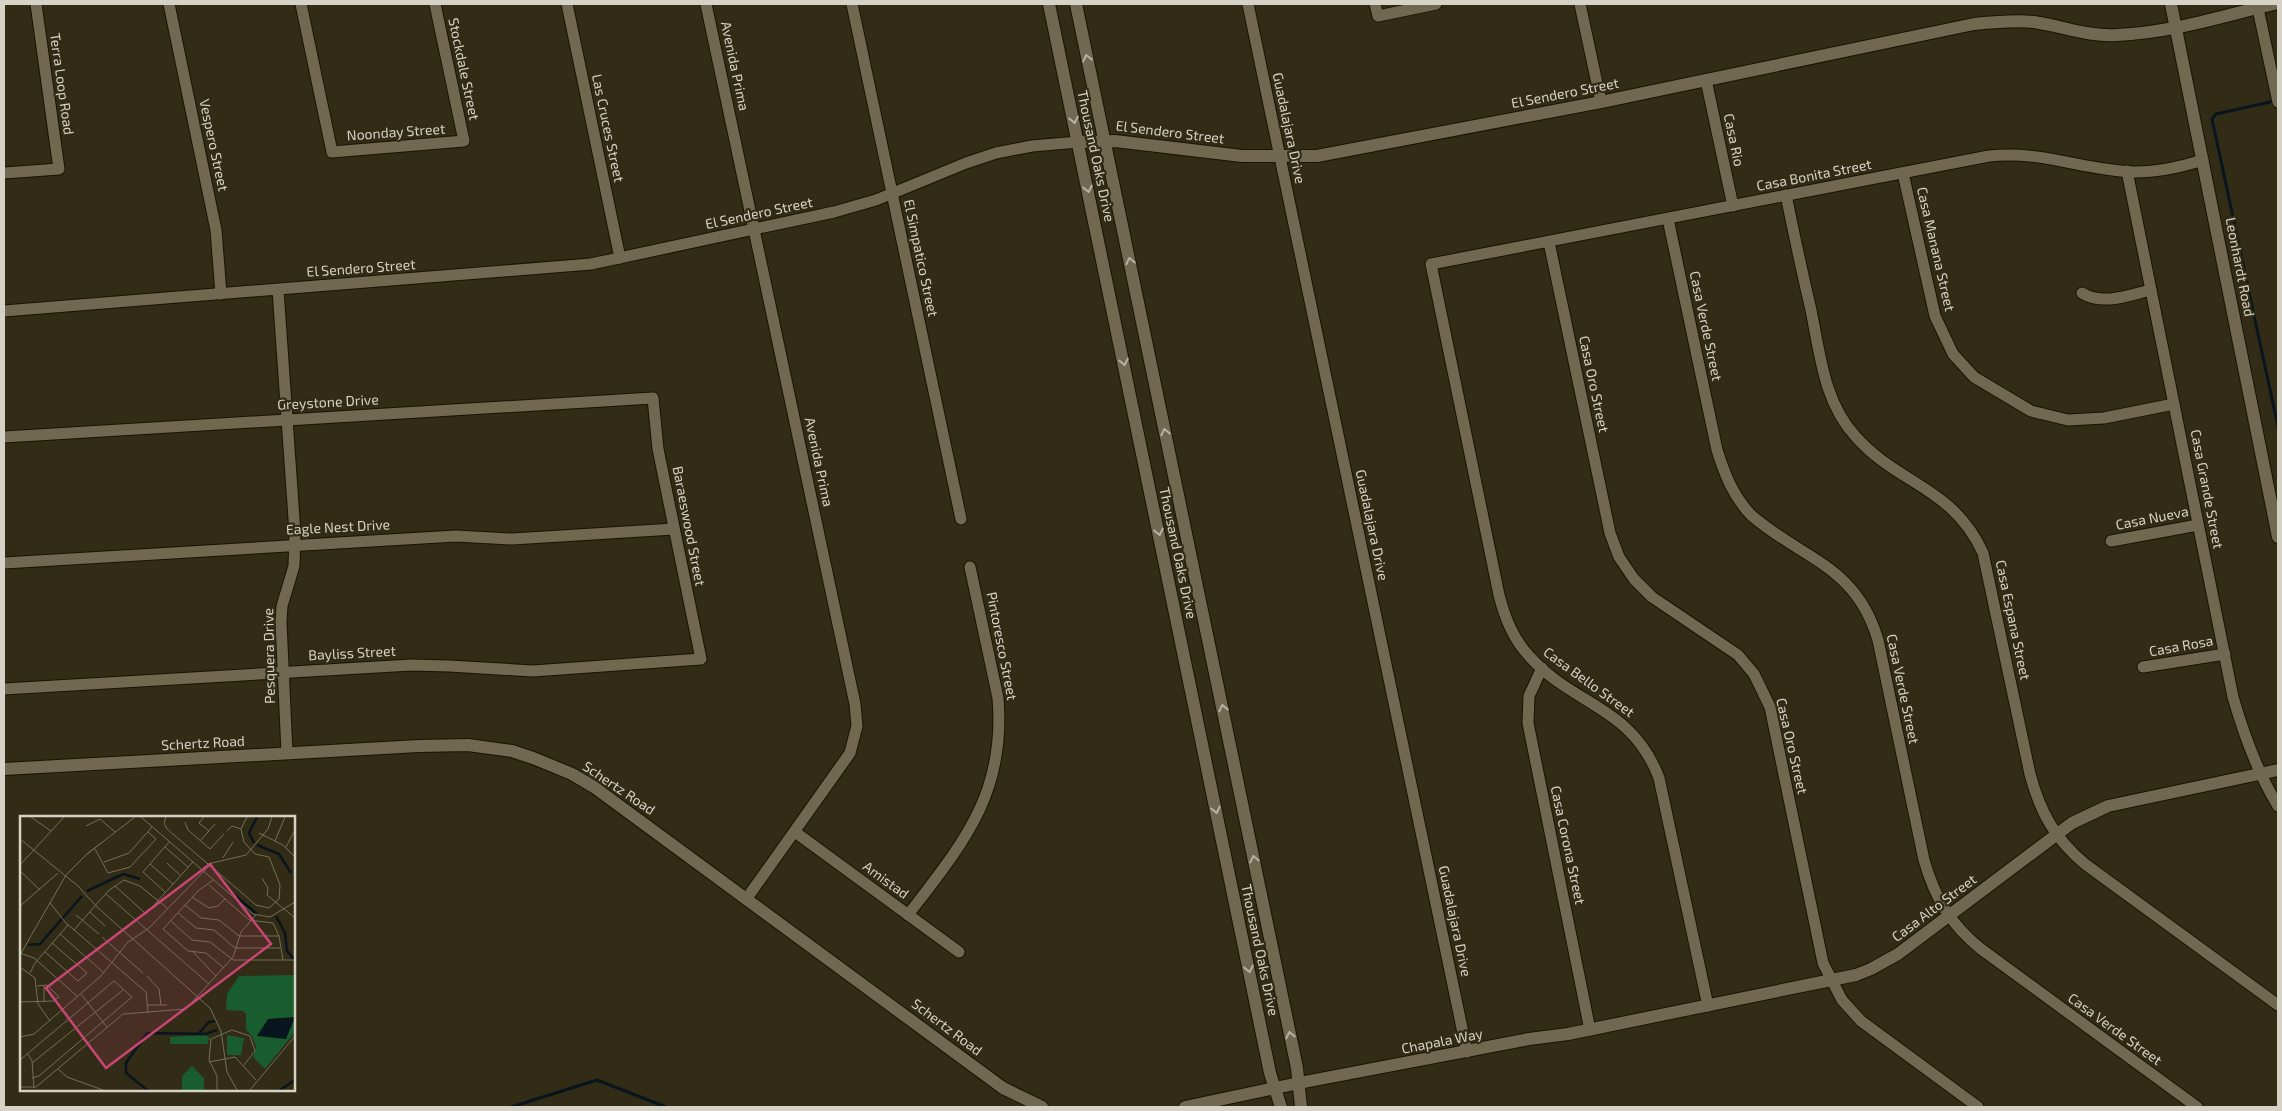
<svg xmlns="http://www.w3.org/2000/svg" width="2282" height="1111" viewBox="0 0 2282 1111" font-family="'Exo 2',sans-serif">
	<rect width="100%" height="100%" fill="#322b15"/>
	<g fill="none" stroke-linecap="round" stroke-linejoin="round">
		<g stroke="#08151e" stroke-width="3">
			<path d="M2270,102l-54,12 -4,5 66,308"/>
			<path d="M511,1107l86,-27 69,27"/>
		</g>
		<defs>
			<g id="minor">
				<path d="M169,4l47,226 5,64"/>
				<path d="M301,4l31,148 132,-11 -29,-137"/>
				<path d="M567,4l53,254"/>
				<path d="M706,4l149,700 2,22 -7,27 -103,145"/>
				<path d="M852,4l109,515"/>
				<path d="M1248,4l219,1048"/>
				<path d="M1375,4l3,12 58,-12"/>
				<path d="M1580,4l21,98"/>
				<path d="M2257,4l21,98"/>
				<path d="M1706,80l27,126"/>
				<path d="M2127,171l106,526c11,38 24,75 45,109"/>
				<path d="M4,173l55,-4 -23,-165"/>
				<path d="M1903,173l32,143 18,38 21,23 57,34 37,9 36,-2 70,-14"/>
				<path d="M1786,195c8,39 16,77 25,115 9,44 13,93 45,127 43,48 97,50 127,116l47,221c10,38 25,65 55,90l193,141"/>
				<path d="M1668,219l49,231c8,25 16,46 34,65 52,45 105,50 127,125l46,220c11,38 26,64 57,89l216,158"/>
				<path d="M1549,242l61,291 9,24 15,22 18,18 86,58 16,19 16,33 53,256 19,37 19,21 117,86"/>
				<path d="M278,290l17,243 -1,33 -12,40 -1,16 6,131"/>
				<path d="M2082,293c21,13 47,2 69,-3"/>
				<path d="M4,311l587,-47 243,-52 42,-12 90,-37 30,-10 36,-7 46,-4"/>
				<path d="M4,437l649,-39 5,51 43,210 -168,12 -84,-5 -38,-1 -407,24"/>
				<path d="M2111,541l87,-16"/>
				<path d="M4,563l452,-27 56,3 162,-10"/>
				<path d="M2143,667l82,-13"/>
				<path d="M1542,668l-13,28 -1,27 62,307"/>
				<path d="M795,832l164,120"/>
				<path d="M908,915c55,-72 98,-121 90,-217l-28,-131"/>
				<path d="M1708,1006l-49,-228c-27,-72 -85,-72 -129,-121 -17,-18 -25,-39 -31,-62l-68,-331 558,-108c54,-6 95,15 146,16 23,0 46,-5 68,-12"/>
			</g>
			<g id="tertiary">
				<path d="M2171,4l107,533"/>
				<path d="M1078,142l37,-1 127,15h75l284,-54 373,-78c20,-2 40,-4 60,-2 28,4 55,15 83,13 54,-2 105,-19 157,-31"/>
				<path d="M4,769l415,-23 49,-1 44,6 21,7 39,16 22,13 409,301 39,19"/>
				<path d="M1185,1107l114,-24 230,-44 39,-5 288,-59 15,-6 27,-15 174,-131 36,-17 170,-36"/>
			</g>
			<g id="secondary">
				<path d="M1049,4l221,1069 11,34"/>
				<path d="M1076,4l221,1064 4,39"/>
			</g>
		</defs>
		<use href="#minor" stroke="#1a1301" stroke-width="13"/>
		<use href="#tertiary" stroke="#1a1301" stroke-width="14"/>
		<use href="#secondary" stroke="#1a1301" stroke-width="14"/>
		<use href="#minor" stroke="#706851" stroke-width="11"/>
		<use href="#tertiary" stroke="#706851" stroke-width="12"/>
		<use href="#secondary" stroke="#706851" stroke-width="12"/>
	</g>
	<defs><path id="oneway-chevron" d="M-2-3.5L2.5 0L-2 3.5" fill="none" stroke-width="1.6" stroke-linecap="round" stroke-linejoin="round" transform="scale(1.25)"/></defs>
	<g stroke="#b7b2a2">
		<use href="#oneway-chevron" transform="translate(1087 58) rotate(-102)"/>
		<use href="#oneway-chevron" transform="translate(1074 120) rotate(78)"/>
		<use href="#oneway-chevron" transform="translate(1088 189) rotate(78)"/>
		<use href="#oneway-chevron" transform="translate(1130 261) rotate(-102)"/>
		<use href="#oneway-chevron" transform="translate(1124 362) rotate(78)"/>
		<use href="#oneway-chevron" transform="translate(1165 432) rotate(-102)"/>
		<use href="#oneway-chevron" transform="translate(1159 532) rotate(78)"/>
		<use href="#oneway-chevron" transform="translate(1223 708) rotate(-102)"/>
		<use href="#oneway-chevron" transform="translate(1216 810) rotate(78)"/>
		<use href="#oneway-chevron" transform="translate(1254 859) rotate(-102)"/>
		<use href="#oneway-chevron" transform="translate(1249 969) rotate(78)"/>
		<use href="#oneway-chevron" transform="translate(1290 1035) rotate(-102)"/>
	</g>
	<g text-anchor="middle" stroke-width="4.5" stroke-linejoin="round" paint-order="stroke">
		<g font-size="14" fill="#d6d2c5" stroke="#322b15">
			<text transform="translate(735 66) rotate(78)" y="5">Avenida Prima</text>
			<text transform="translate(464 69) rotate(78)" y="5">Stockdale Street</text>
			<text transform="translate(62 84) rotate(82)" y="5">Terra Loop Road</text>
			<text transform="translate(1565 93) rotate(-11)" y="5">El Sendero Street</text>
			<text transform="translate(608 128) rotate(78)" y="5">Las Cruces Street</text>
			<text transform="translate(1289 128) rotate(78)" y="5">Guadalajara Drive</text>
			<text transform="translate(396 132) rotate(-4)" y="5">Noonday Street</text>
			<text transform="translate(1170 132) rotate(7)" y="5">El Sendero Street</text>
			<text transform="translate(1734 140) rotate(78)" y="5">Casa Rio</text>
			<text transform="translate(214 145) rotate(78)" y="5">Vespero Street</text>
			<text transform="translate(1096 156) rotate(78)" y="5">Thousand Oaks Drive</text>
			<text transform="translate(1814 175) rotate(-11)" y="5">Casa Bonita Street</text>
			<text transform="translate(759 213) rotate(-12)" y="5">El Sendero Street</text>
			<text transform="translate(1936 249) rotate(77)" y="5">Casa Manana Street</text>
			<text transform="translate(921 258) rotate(78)" y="5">El Simpatico Street</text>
			<text transform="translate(2240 267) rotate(79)" y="5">Leonhardt Road</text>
			<text transform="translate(361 268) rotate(-4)" y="5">El Sendero Street</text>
			<text transform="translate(1706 326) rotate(78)" y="5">Casa Verde Street</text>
			<text transform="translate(1594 384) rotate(78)" y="5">Casa Oro Street</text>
			<text transform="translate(328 402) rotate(-3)" y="5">Greystone Drive</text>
			<text transform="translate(819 462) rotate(78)" y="5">Avenida Prima</text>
			<text transform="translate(2207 489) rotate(79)" y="5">Casa Grande Street</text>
			<text transform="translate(2152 518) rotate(-11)" y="5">Casa Nueva</text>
			<text transform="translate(1372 525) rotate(78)" y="5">Guadalajara Drive</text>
			<text transform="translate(689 526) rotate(79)" y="5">Baraeswood Street</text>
			<text transform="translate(338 527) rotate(-3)" y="5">Eagle Nest Drive</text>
			<text transform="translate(1178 553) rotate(78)" y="5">Thousand Oaks Drive</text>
			<text transform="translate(2013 620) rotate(78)" y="5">Casa Espana Street</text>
			<text transform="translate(1002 646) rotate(79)" y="5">Pintoresco Street</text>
			<text transform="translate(2181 646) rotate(-10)" y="5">Casa Rosa</text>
			<text transform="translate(352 653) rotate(-3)" y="5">Bayliss Street</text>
			<text transform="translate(269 656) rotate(-91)" y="5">Pesquera Drive</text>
			<text transform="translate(1589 682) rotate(36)" y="5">Casa Bello Street</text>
			<text transform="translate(1903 689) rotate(78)" y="5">Casa Verde Street</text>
			<text transform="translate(203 743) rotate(-3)" y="5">Schertz Road</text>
			<text transform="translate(1792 746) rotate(77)" y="5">Casa Oro Street</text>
			<text transform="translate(619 788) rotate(34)" y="5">Schertz Road</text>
			<text transform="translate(1568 845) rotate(78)" y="5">Casa Corona Street</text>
			<text transform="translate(886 880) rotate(36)" y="5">Amistad</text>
			<text transform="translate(1934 908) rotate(-37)" y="5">Casa Alto Street</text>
			<text transform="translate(1455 921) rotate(78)" y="5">Guadalajara Drive</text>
			<text transform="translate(1260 950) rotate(78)" y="5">Thousand Oaks Drive</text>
			<text transform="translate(947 1027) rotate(37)" y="5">Schertz Road</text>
			<text transform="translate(2115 1029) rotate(36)" y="5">Casa Verde Street</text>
			<text transform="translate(1442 1041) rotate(-11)" y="5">Chapala Way</text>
		</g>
	</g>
	<g transform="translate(20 816)">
		<rect width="275" height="275" fill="#322b15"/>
		<path d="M275,159v57l-30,37 -12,-12 3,-11 -4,-10 -6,-6v-16l-3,-3 -17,-1 1,-16 12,-18zM185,219l5,3 -3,6h-37v-7zM207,219l17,3 -3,17h-14zM172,250l12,12v12h-22v-14z" fill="#195c2e"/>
		<path d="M275,201l-9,22 -29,-3 11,-17z" fill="#08151e"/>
		<path fill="none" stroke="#08151e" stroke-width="2.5" d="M234,27l-5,-10 8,-16M237,29l22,9 12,19M67,75l36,-17 17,5M213,78l24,20M256,100l9,17 2,18 7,8M8,129l12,-1 42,-48M179,217l10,-11 6,-1M127,274l-21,-17v-10l21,-30 58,1 12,-4M260,274l15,-10"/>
		<path fill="none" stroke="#746e5b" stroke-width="1" d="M11,1l20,14M121,1l112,97 17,3 25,-15M146,1l-2,6 3,6 89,76 13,3 10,-9 1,-14 -11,-28 -14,-3 -11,-12 -3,-13 6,-12M184,1l-5,6 10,8M165,6l3,8 22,19 14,-15M66,10l14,-7 15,13M207,15l5,-5 9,3M239,17l24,12 12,12M0,23l58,47 18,20 114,102 11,23 6,41 10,18M180,25l15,-17M255,25l10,-24M81,27l-14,11 48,-37M145,31l23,20M266,31l9,-17M75,33l13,24 22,-6 26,-28 -8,-7M203,42l10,-16M84,46l25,-9 23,-26M147,47l13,12M130,48l23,20M0,49l44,-48M0,55l20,19M242,62l6,10 -1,7 28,23M193,64l-15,11 -35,38 25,22 18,2 18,15M189,69l40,35 24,3 6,13 4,24M95,70l31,28 47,-52M145,76l-22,-20 27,-31M86,78l103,90M172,81l17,11 9,-2 7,-7M30,87l16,20 80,69 2,20M165,89l16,13 18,2 20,16h40M0,90l38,-33M70,96l15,14M158,97l18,15 18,2 21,18h45M56,99l23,19M151,105l21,19 18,2 23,18h62M54,114l34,-39 16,-11 16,6 27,22M40,118l44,39M82,121l41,36M25,136l33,29 9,-8 -35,-30M173,136l23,24M0,137l14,5 44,39M0,139l46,-80 21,-21M0,151l15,11 3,26 12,17M10,157l5,-10 33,-38M127,160l12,13 2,16M24,169v17M61,178l26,33M0,186l33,-1 6,-4 -12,-12 -10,1M128,189h19M0,221l14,-3 67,-58 27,-34 21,-14 63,-65 34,-8 22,-26 4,-12M8,238l4,7 2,27M0,244l94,-79 18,16 -93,79 -7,2M189,246l26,-5 21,23M12,247l91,-73M38,253l9,8 36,13M0,271h16l87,-73 63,-5 47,-52 8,-25 15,-17M197,274v-14l-8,-16 2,-21 21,-9 18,6 5,15 -11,14M230,274l45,-54"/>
		<path fill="#c74676" fill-opacity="0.15" stroke="#c74676" stroke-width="2.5" d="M190,48l61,80 -165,124 -60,-80z"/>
		<rect width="275" height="275" fill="none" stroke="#d6d2c5" stroke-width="2.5"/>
	</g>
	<rect width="2282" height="1111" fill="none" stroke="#d6d2c5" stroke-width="10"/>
</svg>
